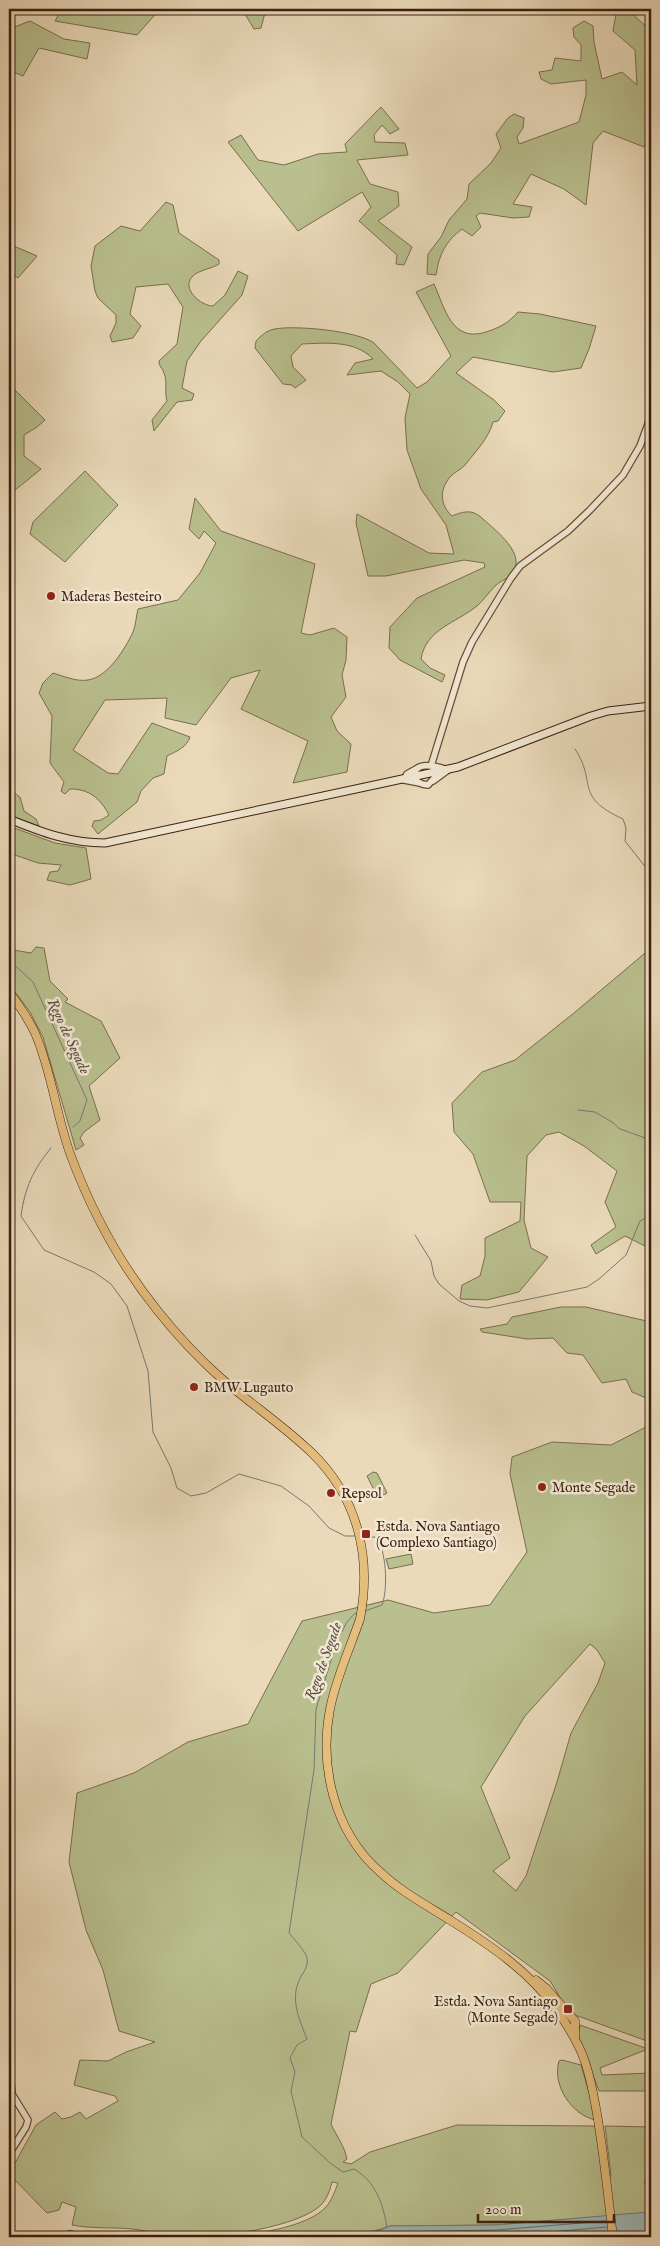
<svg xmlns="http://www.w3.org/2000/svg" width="660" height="2246" viewBox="0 0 660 2246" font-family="'IM FELL English',serif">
	<rect width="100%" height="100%" fill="#eadaba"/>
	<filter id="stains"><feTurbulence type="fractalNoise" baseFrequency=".004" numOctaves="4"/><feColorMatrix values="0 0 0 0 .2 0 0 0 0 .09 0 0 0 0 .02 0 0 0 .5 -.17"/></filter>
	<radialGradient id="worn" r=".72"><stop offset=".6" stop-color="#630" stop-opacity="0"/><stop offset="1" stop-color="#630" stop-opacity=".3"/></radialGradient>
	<g fill="#b9bf8e" stroke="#7a6e4e" fill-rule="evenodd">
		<path d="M62,9h98l-23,26 -82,-14z"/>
		<path d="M242,9h24l-5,19 -7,1z"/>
		<path d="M617,9h10l24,22v101l-7,15 -41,-16 -10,12 -7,62 -22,-16 -33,-15 -18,30 19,3 -3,10 -16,1 -33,-5 -4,3 5,11 -9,9 -10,-7c-16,12 -23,25 -26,46l-9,-1 1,-20 13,-17 8,-17 18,-21 2,-15 22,-21 10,-15 -5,-14 12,-16 6,-4 10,4 -1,10 -6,9 2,7 60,-22 7,-27v-15l-35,4 -10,-5 -2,-7 13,-2 3,-12 26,3v-16l-7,-8 -1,-9 11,-7 9,5 1,16 8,37 20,-7 15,13 -2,-35 -22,-19z"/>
		<path d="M30,21l34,18 26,4 -3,16 -48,-11 -16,28 -14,-6v-37l3,-5z"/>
		<path d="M381,107l18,22 -9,5 -8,-9 -8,10 1,7 30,1 3,12 -51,5 13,24 28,8 1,14 -21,15 34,26 -8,18 -8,-1 1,-9 -38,-34 12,-14 -9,-15 -64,39 -70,-89 13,-7 17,25 26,5 34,-11 29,-2 -2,-8z"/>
		<path d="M166,202l7,3 6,28 40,27v4c-8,5 -20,6 -26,12 -13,12 8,30 20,30l12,-11 13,-24 10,5 -6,19 -41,46 -14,20 -5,27 12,6 -2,6 -15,2 -23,29 -2,-11 15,-19c-3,-10 1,-19 -3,-28 -2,-6 -5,-6 -5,-12l18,-17 6,-37 -15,-23 -32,3 -6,27 11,12 -8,12 -21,4 -2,-6 6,-13v-8l-18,-17 -3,-7 -4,-25 4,-20 26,-20 19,5z"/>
		<path d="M9,244l28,12 -19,22 -9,-5z"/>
		<path d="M434,284c11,25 18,59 52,48 15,-5 22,-9 32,-20l22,2 56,12 -7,23 -8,19 -28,4 -80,-15 -17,16 38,27 11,11 -7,10 -5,1c-4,16 -18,30 -28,43 -4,5 -11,7 -15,12 -11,13 -10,28 2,39 12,-5 21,-7 31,3 12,11 46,36 28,56 -4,4 -11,6 -16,11 -6,6 -11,14 -18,20 -21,17 -51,23 -56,53l9,9 15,7 -3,7 -42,-22 -11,-12 1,-21 27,-29 68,-31 -1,-4 -20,-3 -78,16h-18l-12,-53 1,-9 72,39 25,1 -8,-29 -25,-36 -14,-39 -2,-32 5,-24 -12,-12 -17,-11 -34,4 8,-12 18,-4c-18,-19 -47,-16 -71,-15l-11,12 2,11 13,13 -11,8 -3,-3 -9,-1 -28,-36 1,-7c5,-5 11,-11 19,-12 20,-4 83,2 99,14l43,45 10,-6 24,-26 -35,-64z"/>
		<path d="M9,384l36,36 -8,7 -13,8v21l17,13 -32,26v-24l3,-2 -3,-3z"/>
		<path d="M85,471l33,34 -53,57 -35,-28 3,-12z"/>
		<path d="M195,498l26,33 94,33 -14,69 9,2 24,-7 13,9 -1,23 -4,15 4,22 -15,20 6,14 14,13 -4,28 -54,11 15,-42 -67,-32 19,-39 -29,8 -35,47 -31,-7 2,-20 -62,2 -32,50 35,23 10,1 34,-51 38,14c-3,10 -13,14 -23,19l-3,18 -11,4 -12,13 -4,11 -39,32 -6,-8 2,-5 7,-1 8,-5c-9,-17 -20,-26 -39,-26l-5,5 -4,-3 3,-9 -14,-19 2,-47 -13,-23 4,-10 10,-10c10,3 24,9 35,7 20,-3 37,-31 45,-48 3,-7 3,-16 5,-23l40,-9 22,-27 16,-30 -12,-12 -5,8 -10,-10z"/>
		<path d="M9,789l11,8 4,14 12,8 3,7 -30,-11z"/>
		<path d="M9,826l46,17 31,5 5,31 -21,6 -23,-5 3,-8 8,-1 3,-6 -23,-2 -29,-10z"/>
		<path d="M9,946l4,4 18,3 5,-6 8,1 6,33 18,18 -3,3 36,19 19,37 -31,28 11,34 -16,12 -4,6 4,7 -8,5 -33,-113 -13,-25 -21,-28z"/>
		<path d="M651,948v301l-26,-13 -29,18 -5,-9 25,-18 -11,-25 12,-31 -33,-25 -25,-14 -13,3 -19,21 -3,64 7,28 17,9 -29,35 -32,8 -27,-1 2,-14 18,-9 5,-20v-18l35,-17 1,-19h-31l-17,-48 -19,-22 -2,-29 30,-31 33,-12 59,-47z"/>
		<path d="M561,1307h25l65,15v85l-5,-9 -14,-6 -6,-13 -24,4 -19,-28 -16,-2 -14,-15 -26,1 -45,-7 -2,-3 27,-5 5,-7z"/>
		<path d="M651,1421v618l-4,2 -72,-26 -11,-11 -14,-23 -94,-69 -58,61 -27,11 -15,48 -6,-1 -19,93c6,13 13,21 16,35l-4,3 8,2 19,-12 87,-27 139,1 7,51 8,-1 -6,-50 46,1v55h-7l3,6 4,-1v26l-155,12 -106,1c-46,17 -106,11 -154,11 26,-5 71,-10 90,-30 6,-7 9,-16 12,-24l-6,-1c-2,8 -5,17 -11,23 -23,22 -101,33 -132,32 -19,0 -38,-6 -57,-8 -20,-2 -40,0 -60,-4l4,-18 -14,-5 -3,8 -12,3 -38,-39 27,-49 19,-13 7,7 9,-2 9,-5 6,7 32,-18 -3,-5 -41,-11 6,-25 28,1 18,-9 29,-10 -36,-11 -16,-61 -17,-40 -17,-68 8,-69 57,-20 54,-31 60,-18 54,-103 86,-21 46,13 56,-8 37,-53 -17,-78 2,-17 40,-15 59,3 39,-20zM590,1644l7,6 8,13 -7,20 -27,50 -14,49 -31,94 -10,15 -23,-20 17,-13 -29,-71 44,-71z"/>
		<path d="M373,1472l4,1 10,20 -9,5 -11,-22z"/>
		<path d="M411,1554l2,10 -24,5 -3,-10z"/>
		<path d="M580,2025l68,24 -48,19 2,7 49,-2v18h-52l-21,-56z"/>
		<path d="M562,2060l19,5 10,34 4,21c-24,-6 -43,-35 -36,-59z"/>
		<path d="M70,2230l6,2 75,5h-135l48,-5z"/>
	</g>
	<path fill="#9bb8b9" stroke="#757a75" d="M649,2212l2,1v24h-321l51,-7 9,-4 106,-1z"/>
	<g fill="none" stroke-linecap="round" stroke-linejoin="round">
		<g stroke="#6b6b64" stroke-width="1">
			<path d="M364,2237l26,-5 106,-2 110,-9"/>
			<path d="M439,2237l88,-3 80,-7"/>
		</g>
		<g stroke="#757a75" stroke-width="1">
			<path d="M575,749c23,35 -2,47 48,70l3,9 -1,13 26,33"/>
			<path d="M9,960l24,22 54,118 -7,21 -7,6"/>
			<path d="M578,1110l17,2 17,10 8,7 31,11"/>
			<path d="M51,1148c-18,22 -26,39 -30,68l23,34 50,22 17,12 16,22 21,65 5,61 18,36 6,20 14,8 15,-3 33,-19 42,12 28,20 20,22 16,8h10"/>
			<path d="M415,1235l16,26 3,15 5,8 20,17 11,5 17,2 100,-21 12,-8 27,-24 14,-34 11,-5"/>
			<path d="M364,1537h11c12,11 13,53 7,68l-17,6"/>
			<path d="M358,1613l-4,1 -7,8 -10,19 -21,68 -2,61 -25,163c5,6 17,19 18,25 2,10 -6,16 -9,25 -7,19 2,38 9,56l-10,6 -7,13 5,14 -4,19 11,46 28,26 13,9 11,-3c22,13 29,35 33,58"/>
		</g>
		<defs>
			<g id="tertiary">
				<path d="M431,766l32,-104 9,-20 39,-64 9,-12 48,-35 22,-21 33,-35 17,-29 11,-30"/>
				<path d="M418,768l-11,6 -3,6 16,3"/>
				<path d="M433,781l15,-11c-11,-4 -40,-11 -31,11l5,3 6,1 7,-8 -1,-8"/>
				<path d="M9,2154l17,-27 2,-7 -16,-26 -1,-11"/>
			</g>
			<path id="secondary" d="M9,819c32,13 61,24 96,24l353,-76 133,-51 17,-5 43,-5"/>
			<g id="trunk">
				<path d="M9,992c10,13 19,26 26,41 17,39 21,83 36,123 20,54 50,109 86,154 19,24 41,48 65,69 29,25 62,47 90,74 46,45 60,104 48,166 -10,29 -24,59 -30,90 -11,57 4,122 49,162 21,20 47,34 71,49 40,25 79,51 106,89 12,17 23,34 29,53 6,17 9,35 12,52 7,41 11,82 16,123"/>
				<path d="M536,1980l10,8 29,33v16"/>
			</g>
		</defs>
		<use href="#tertiary" stroke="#674d39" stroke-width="8"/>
		<use href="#secondary" stroke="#3b1e0e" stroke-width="9"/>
		<use href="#trunk" stroke="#3b1e0e" stroke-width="9"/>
		<use href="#tertiary" stroke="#f1e7d2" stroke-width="5.5"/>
		<use href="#secondary" stroke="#f1e7d2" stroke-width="7"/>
		<use href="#trunk" stroke="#e5bd7d" stroke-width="8"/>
	</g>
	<g fill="#8f2418" stroke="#f1e7d2" stroke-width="2">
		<circle cx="51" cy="596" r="5"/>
		<circle cx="194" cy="1387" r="5"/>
		<circle cx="542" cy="1487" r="5"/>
		<circle cx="331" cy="1493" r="5"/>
		<rect x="361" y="1529" width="10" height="10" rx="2.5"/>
		<rect x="563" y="2004" width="10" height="10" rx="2.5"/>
	</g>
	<g text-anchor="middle" stroke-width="5" stroke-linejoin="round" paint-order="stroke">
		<g font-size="14" fill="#3b1e0e" stroke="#f1e7d2" text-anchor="start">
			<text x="61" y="601">Maderas Besteiro</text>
			<text x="204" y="1392">BMW Lugauto</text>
			<text x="552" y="1492">Monte Segade</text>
			<text x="341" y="1498">Repsol</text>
			<text x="376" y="1531">Estda. Nova Santiago<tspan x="376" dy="16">(Complexo Santiago)</tspan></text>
			<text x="558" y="2006" text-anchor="end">Estda. Nova Santiago<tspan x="558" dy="16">(Monte Segade)</tspan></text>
		</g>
		<g font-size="15" font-style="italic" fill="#584c41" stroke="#f1e7d2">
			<text transform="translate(69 1036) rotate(65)" y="5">Rego de Segade</text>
			<text transform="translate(323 1661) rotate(-70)" y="5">Rego de Segade</text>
		</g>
	</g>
	<rect width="660" height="2246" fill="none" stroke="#eadaba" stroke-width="30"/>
	<rect x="10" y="10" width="640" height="2226" fill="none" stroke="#3b1e0e" stroke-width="2.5"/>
	<rect x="15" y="15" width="630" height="2216" fill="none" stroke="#3b1e0e"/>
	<path d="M478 2214v8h136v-8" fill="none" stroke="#3b1e0e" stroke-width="2.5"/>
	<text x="485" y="2214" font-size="15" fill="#3b1e0e" stroke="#f1e7d2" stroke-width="4" paint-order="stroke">200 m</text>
	<rect width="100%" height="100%" filter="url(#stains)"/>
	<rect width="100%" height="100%" fill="url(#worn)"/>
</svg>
